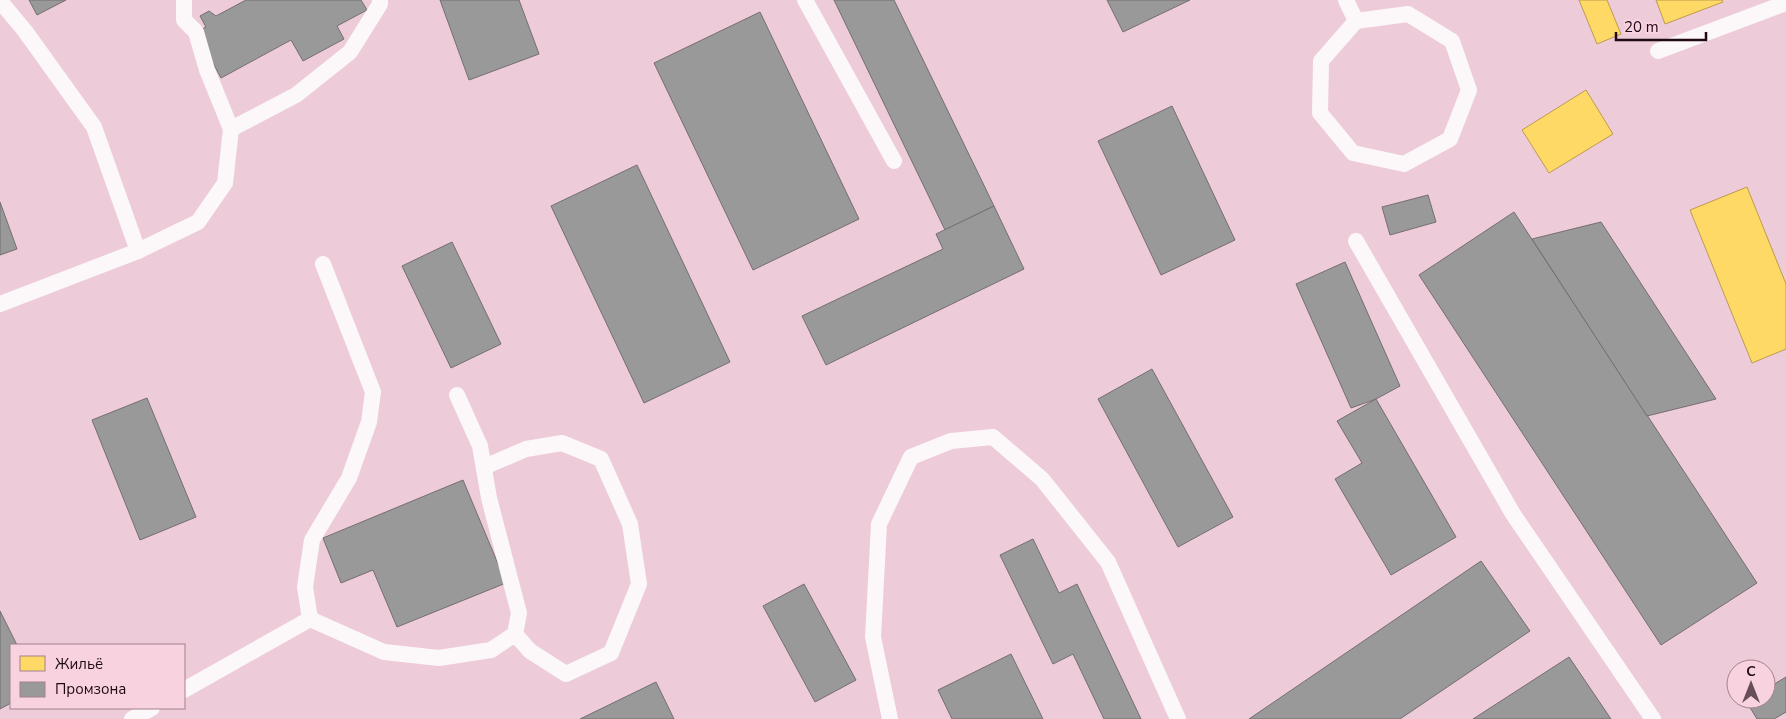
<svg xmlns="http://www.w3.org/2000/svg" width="1786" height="719" viewBox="0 0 1786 719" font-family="'Nunito Sans',sans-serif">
	<rect width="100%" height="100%" fill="#edcbd8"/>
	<g fill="#ffd966" stroke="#bc9b4d">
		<path d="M1579,0h28l14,34 -24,10z"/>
		<path d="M1656,0h66l1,2 -58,22z"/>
		<path d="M1586,90l27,44 -64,39 -27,-43z"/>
		<path d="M1747,187l39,97v65l-34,14 -62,-153z"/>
	</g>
	<g fill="#999" stroke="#756e71">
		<path d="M29,0h37l-29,15z"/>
		<path d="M246,0h115l6,10 -30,16 7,13 -41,22 -12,-21 -70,38 -25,-46 10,-5 -6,-11 9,-5 7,5z"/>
		<path d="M440,0h79l20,54 -70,26z"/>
		<path d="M834,0h60l100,206 -49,24z"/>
		<path d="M1107,0h83l-67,32z"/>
		<path d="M760,12l99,207 -106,51 -99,-207z"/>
		<path d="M1172,106l63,134 -74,35 -63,-134z"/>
		<path d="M637,165l93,197 -86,41 -93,-197z"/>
		<path d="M1428,195l8,27 -46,13 -8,-28z"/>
		<path d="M0,202l17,47 -17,6z"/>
		<path d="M994,206l30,63 -198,96 -24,-49 141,-67 -7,-15z"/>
		<path d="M1514,212l243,371 -96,62 -242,-370z"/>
		<path d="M1601,222l115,177 -69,17 -115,-177z"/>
		<path d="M452,242l49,102 -50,24 -49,-102z"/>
		<path d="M1345,262l55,124 -24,13 -25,9 -55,-124z"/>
		<path d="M1152,369l81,148 -55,30 -80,-148z"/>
		<path d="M147,398l49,119 -56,23 -48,-120z"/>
		<path d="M1376,399l80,138 -65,38 -56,-96 27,-16 -25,-42z"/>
		<path d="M463,480l43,103 -109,44 -24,-57 -32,13 -18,-45z"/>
		<path d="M1033,539l26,54 18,-9 64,135h-37l-31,-65 -20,10 -53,-109z"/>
		<path d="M1481,561l49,70 -130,88h-151z"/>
		<path d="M804,584l52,96 -41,22 -52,-96z"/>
		<path d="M0,611l17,34h-6v58l-11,6z"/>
		<path d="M1011,654l32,65h-91l-14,-29z"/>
		<path d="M1569,657l42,62h-138z"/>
		<path d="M1786,677v35l-12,7h-17l-11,-18 4,-2h16v-10z"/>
		<path d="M656,682l18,37h-94z"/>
	</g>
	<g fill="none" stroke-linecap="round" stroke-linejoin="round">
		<g stroke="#fcf7f9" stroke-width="16">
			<path d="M805,0l89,161"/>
			<path d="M1346,0l10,21"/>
			<path d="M0,1l25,30 69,96 44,124"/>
			<path d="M1408,14l44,27 17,49 -19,49 -46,25 -51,-11 -33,-40 1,-52 35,-40z"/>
			<path d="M1658,51l128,-48"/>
			<path d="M231,129l65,-34 54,-43 30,-48v-4"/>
			<path d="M1356,241l157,273 140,205"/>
			<path d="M0,304l138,-53 60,-29 27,-39 6,-54 -24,-59 -11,-38 -12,-12v-20"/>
			<path d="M484,467l42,-18 36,-6 39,16 29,65 9,60 -28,69 -45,21 -36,-23 -15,-17"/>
			<path d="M310,619l-5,-32 7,-47 37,-62 20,-56 4,-30 -50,-128"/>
			<path d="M184,690l126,-71 74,33 55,6 52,-8 24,-16 4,-21 -30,-115 -9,-52 -23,-51"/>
			<path d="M132,719l20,-11"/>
			<path d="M890,719l-17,-82 6,-113 32,-67 40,-16 42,-4 49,42 66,83 70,157"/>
		</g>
	</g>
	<rect x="10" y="644" width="175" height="65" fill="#f9d2e0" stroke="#a2828e"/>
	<rect x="20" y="656" width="25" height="15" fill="#ffd966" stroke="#a2828e"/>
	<text x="55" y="669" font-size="15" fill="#200b14">Жильё</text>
	<rect x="20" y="682" width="25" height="15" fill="#999999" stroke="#a2828e"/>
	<text x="55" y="694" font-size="15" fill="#200b14">Промзона</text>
	<g transform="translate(1751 684)"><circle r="24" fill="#f9d2e0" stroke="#a2828e"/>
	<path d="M0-4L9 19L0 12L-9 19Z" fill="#684e59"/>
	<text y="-8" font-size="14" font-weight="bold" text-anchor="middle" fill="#200b14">С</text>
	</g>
	<path d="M1616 32v8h90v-8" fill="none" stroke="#200b14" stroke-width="2.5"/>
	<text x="1624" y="32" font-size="15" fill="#200b14" stroke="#f9d2e0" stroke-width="4" paint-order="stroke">20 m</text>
</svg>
